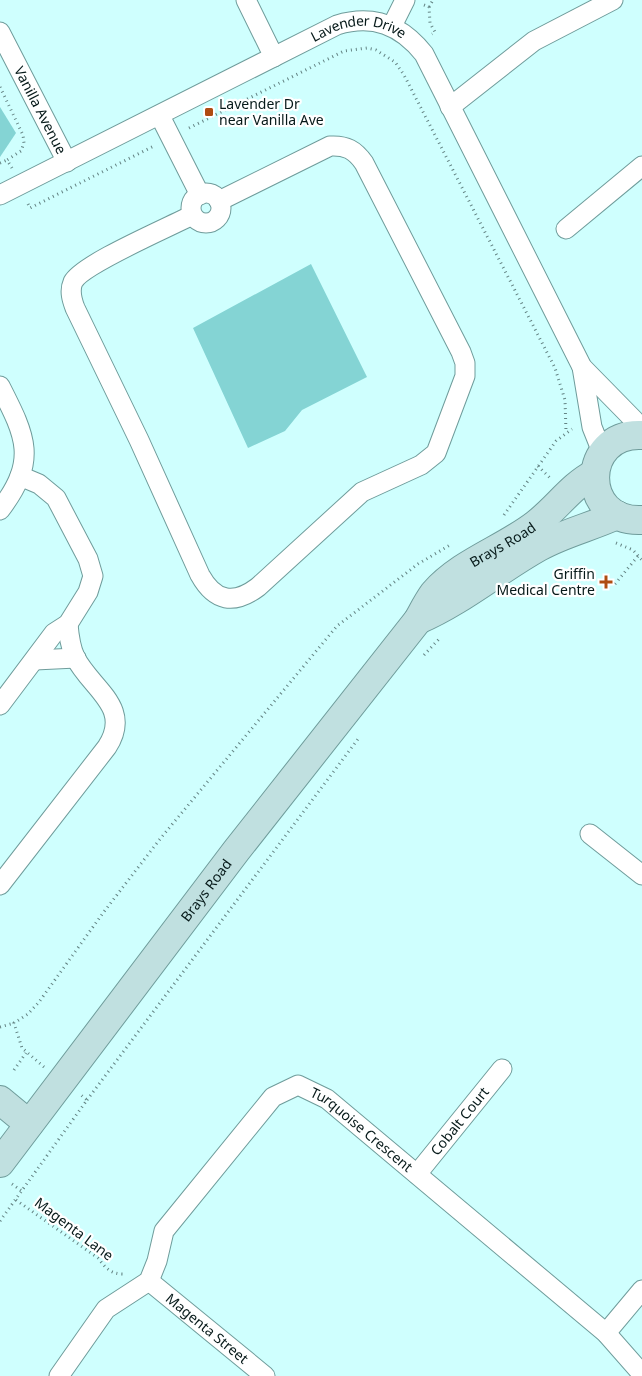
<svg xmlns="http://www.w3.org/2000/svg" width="642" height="1376" viewBox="0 0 642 1376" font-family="'Noto Sans',sans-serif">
	<rect width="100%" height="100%" fill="#cffffe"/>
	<g fill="#84d4d4">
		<path d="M0,107l16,26 -16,24z"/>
		<path d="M311,264l56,113 -65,33 -17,21 -37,17 -55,-120z"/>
	</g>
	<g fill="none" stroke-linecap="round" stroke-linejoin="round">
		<defs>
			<g id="street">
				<path d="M246,0l28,57"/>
				<path d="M392,26l13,-26"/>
				<path id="s1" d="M0,32l67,130"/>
				<path d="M450,107l84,-66 79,-41"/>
				<path d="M160,116l40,79"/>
				<circle cx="206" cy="208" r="15"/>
				<path id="s2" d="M0,195l337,-170c36,-11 64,0 87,29l158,313 52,53 6,15"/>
				<path d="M192,215c-22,12 -110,49 -119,67 -4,9 -1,18 2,26l64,132 61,135c15,27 34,30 58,12l104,-95 59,-27 15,-12 29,-77v-13l-4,-11 -97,-189c-9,-13 -18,-18 -34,-17l-111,55"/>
				<path d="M566,229l76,-63"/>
				<path d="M582,367l10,60 10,25"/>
				<path d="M0,386c26,51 38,74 0,124"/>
				<path d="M35,660l41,-2"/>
				<path d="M0,705l54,-72 14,-9 20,-32 5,-16 -5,-17 -32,-61 -17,-14 -19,-8"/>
				<path d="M590,834l52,41"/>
				<path d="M0,885l107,-138c26,-40 -16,-58 -32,-90 -5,-11 -6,-21 -7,-33"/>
				<path id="s3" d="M417,1174l85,-105"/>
				<path id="s4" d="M149,1281l116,95"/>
				<path d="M606,1333l36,-43"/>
				<path id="s5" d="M59,1376l47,-67 43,-28 8,-20 7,-30 109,-134 25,-12 29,14 279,234 36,41"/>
			</g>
			<g id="secondary">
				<path d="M642,435c-62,-3 -63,88 0,85"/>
				<path d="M418,620c44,-19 80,-50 121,-73 25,-14 52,-20 78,-32"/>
				<path d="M0,1100l29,24"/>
				<path id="s6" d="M0,1163l236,-312 182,-231c5,-9 10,-19 16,-27 27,-31 70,-44 102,-69 21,-16 35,-38 58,-50"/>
			</g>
		</defs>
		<use href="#street" stroke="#6f9c9b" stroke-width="21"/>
		<use href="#secondary" stroke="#6f9c9b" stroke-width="30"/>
		<g stroke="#638383" stroke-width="3" stroke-dasharray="1 4" stroke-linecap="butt">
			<path d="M424,5l5,2 1,16 5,9 -3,2"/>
			<path d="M429,7l4,-7"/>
			<path d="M0,87l23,48 1,8 -3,8 -14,9 5,8"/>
			<path d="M189,128l155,-77 23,-3 9,2 19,12 9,13 151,293 10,32 1,32"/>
			<path d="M0,163l7,-3"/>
			<path d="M28,204l2,4 124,-62"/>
			<path d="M538,466l13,13"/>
			<path d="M504,515l52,-74 16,-12"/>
			<path d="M616,543l17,7 9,10"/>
			<path d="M615,584l23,-28"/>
			<path d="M424,655l16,-17"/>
			<path d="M0,1027l14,-4"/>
			<path d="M44,1067l-22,-19 -8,-25 14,-9 11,-12 64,-89 57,-74 177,-213 81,-62 32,-19"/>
			<path d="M14,1070l12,-17"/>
			<path d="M87,1100l271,-361"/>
			<path d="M12,1184l10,7"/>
			<path d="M16,1200l82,58c7,9 12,16 25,16"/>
			<path d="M0,1221l87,-121 -6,-5"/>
		</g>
		<use href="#street" stroke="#fff" stroke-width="19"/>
		<use href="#secondary" stroke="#c0e0e0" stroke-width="28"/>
	</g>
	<g fill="#af4c12" stroke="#fff" stroke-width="2">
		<rect x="204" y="107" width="10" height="10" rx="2.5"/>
		<path d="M603.5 574.5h5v5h5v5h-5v5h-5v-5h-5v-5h5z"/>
	</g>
	<g text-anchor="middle" stroke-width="4.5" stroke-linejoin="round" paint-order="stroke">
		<g font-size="14" fill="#061919" stroke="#fff">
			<text dy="5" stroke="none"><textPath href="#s2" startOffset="399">Lavender Drive</textPath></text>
			<text dy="5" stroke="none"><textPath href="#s1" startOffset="88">Vanilla Avenue</textPath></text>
			<text dy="5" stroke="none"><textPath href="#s6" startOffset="801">Brays Road</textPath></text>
			<text dy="5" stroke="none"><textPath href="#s6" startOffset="342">Brays Road</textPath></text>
			<text dy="5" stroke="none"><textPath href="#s3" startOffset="68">Cobalt Court</textPath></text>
			<text dy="5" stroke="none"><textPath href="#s5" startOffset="464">Turquoise Crescent</textPath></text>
			<text transform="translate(74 1229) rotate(37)" y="5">Magenta Lane</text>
			<text dy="5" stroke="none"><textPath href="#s4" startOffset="75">Magenta Street</textPath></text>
		</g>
		<g font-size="14" fill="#061919" stroke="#fff" text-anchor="start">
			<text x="219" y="109">Lavender Dr<tspan x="219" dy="16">near Vanilla Ave</tspan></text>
			<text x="595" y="579" text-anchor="end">Griffin<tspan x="595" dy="16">Medical Centre</tspan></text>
		</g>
	</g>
</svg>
